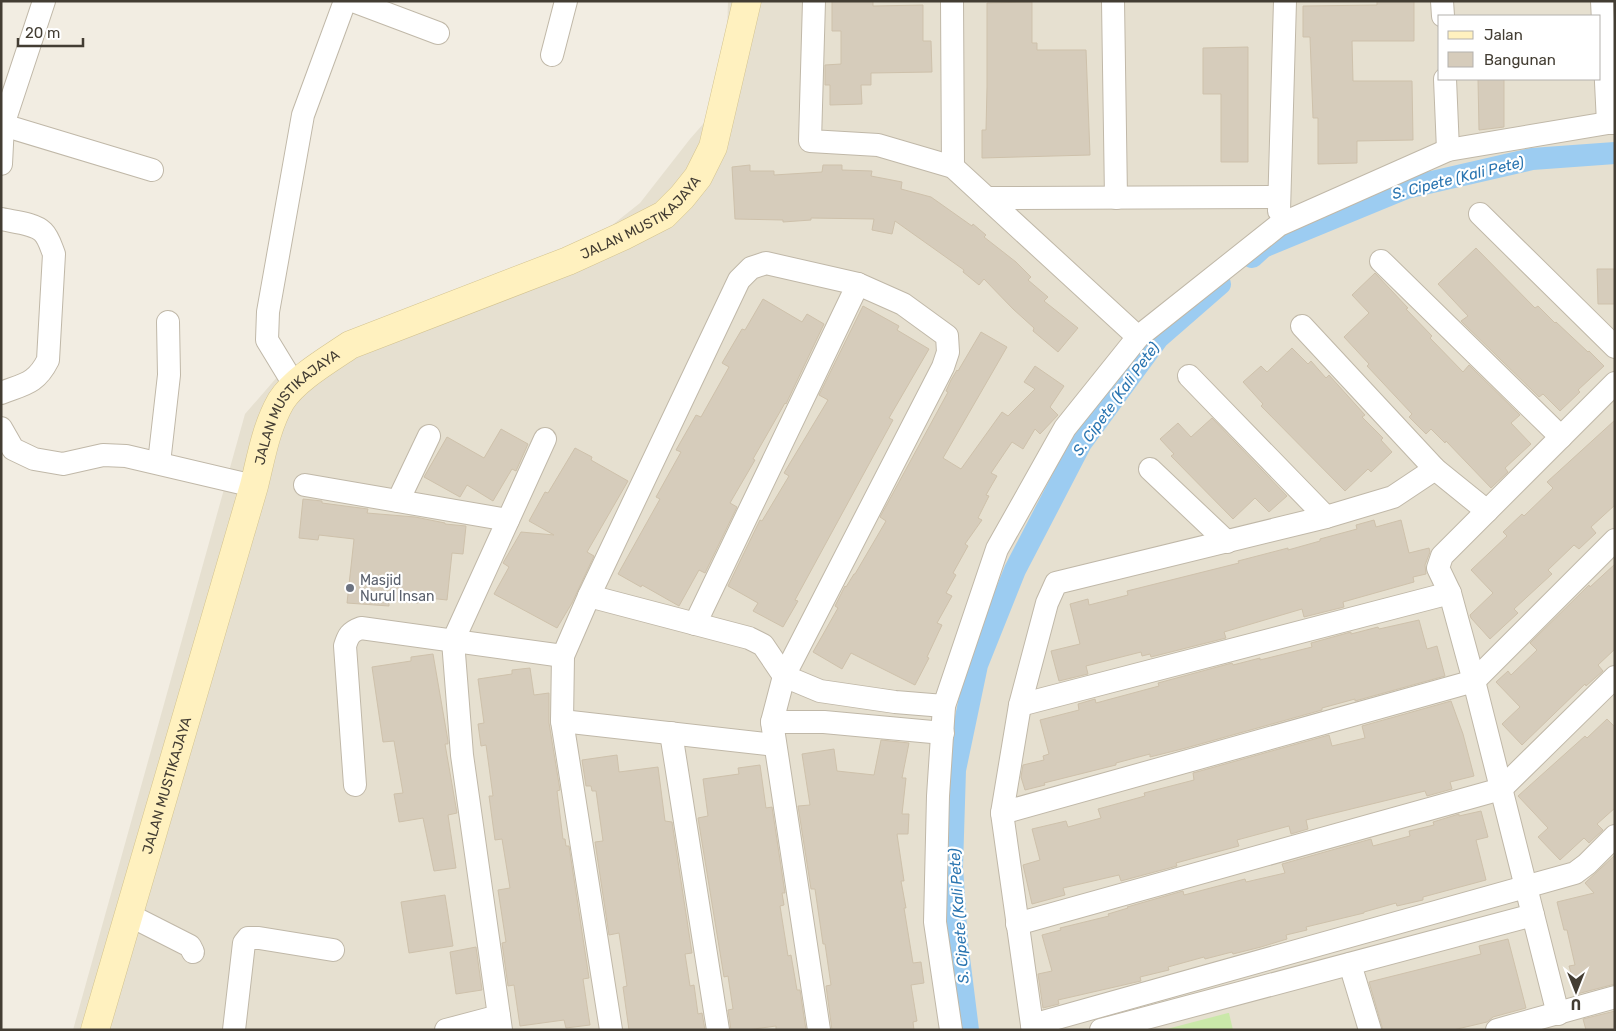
<svg xmlns="http://www.w3.org/2000/svg" width="1616" height="1031" viewBox="0 0 1616 1031" font-family="Rubik,sans-serif">
	<rect width="100%" height="100%" fill="#f2ede2"/>
	<path fill="#e6e0d0" fill-rule="evenodd" d="M728,1h887v1029h-1542l172,-616 33,-38 289,-115 73,-58 50,-64 35,-40zM1440,16h160v63h-160zM1041,521v1l-41,86 15,-38z"/>
	<path fill="#cae8a9" d="M1229,1013l4,17h-70l65,-17z"/>
	<g fill="none" stroke-linecap="round" stroke-linejoin="round">
		<g stroke="#9cccf1" stroke-width="22">
			<path d="M1252,257l11,-10 143,-59 126,-29 83,-6"/>
			<path d="M968,1030l-11,-88 -5,-75 3,-97 22,-105 38,-95 66,-127 77,-105 62,-54"/>
		</g>
	</g>
	<g fill="#d6ccbb" stroke="#cec1ab">
		<path d="M832,1h41v5l50,-1v36h8l1,31 -61,1v12h-10l1,19 -32,1v-20h-5v-20l16,-1v-33h-9z"/>
		<path d="M1377,1h37v40h-62l1,40h59l1,59 -56,1v22l-39,1v-46h-5l-3,-81h-7v-31l74,-1z"/>
		<path d="M1032,2v41h5v7h49l4,105 -108,3v-28h4l1,-43v-84z"/>
		<path d="M1248,47v115h-27v-68h-18v-46z"/>
		<path d="M1478,79h26v48l-25,3z"/>
		<path d="M750,165v6h24v4l48,-3 1,-7h19v5l30,1 -1,5 31,6 -1,7 30,8 41,29 1,-2 13,11 -2,2 32,25 15,15 -3,3 20,17 -4,4 34,27 -20,24 -25,-21 1,-3 -21,-19 -29,-30 -5,6 -16,-13 1,-2 -69,-49 -3,13 -20,-4 2,-11 -63,-1v2l-28,2v-2l-48,-1 -3,-52z"/>
		<path d="M1476,248l59,60 3,-2 17,17 1,-1 32,30 1,-1 15,15 -26,24 2,2 -20,19 -17,-17 -4,3 -78,-76 7,-5 -30,-32z"/>
		<path d="M1597,269h18v35h-17z"/>
		<path d="M1375,273l33,35 -2,1 26,27 -2,2 33,34 6,-7 51,50 -9,8 20,21 -26,24 3,4 -17,16 -45,-47 -1,2 -14,-14 -5,5 -17,-17 3,-3 -45,-48 2,-2 -25,-27 25,-24 -17,-18z"/>
		<path d="M763,299l39,23 5,-8 17,10 -38,80 -1,-1 -32,56 2,1 -25,43 7,4 -32,66 -6,-3 -20,36 -37,-21 -1,2 -23,-13 42,-75 -4,-2 25,-45 -5,-2 20,-35 5,2 28,-50 -7,-4 20,-34 3,1z"/>
		<path d="M863,306l36,20 -2,4 32,19 -40,69 4,2 -98,180 3,1 -15,26 -30,-16 5,-8 -30,-17 32,-66 2,1 27,-45 -5,-3 44,-73 -9,-5z"/>
		<path d="M981,332l26,15 -64,111 18,11 41,-57 6,4 27,-27 -11,-7 11,-16 29,20 -14,21 8,8 -18,19 -5,-5 -12,20 -11,-7 -21,31 6,3 -11,19 3,1 -11,22 4,2 -17,24 3,2 -15,27 3,2 -10,18 6,3 -15,27 5,2 -15,32 2,1 -14,27 -64,-32 -9,16 -29,-17 25,-44 -3,-2 10,-20 1,1 8,-13h1l31,-53 -6,-4 68,-125 -2,-1 5,-11 6,-10 1,1z"/>
		<path d="M1292,348l16,16 3,-3 15,17 3,-3 36,40 -3,2 21,21 -2,2 11,12 -21,20 -3,-3 -23,22 -84,-85 2,-2 -20,-22 18,-16 6,6z"/>
		<path d="M1212,418l75,78 -18,16 -14,-14 -22,21 -62,-63 3,-2 -14,-15 18,-16 13,14z"/>
		<path d="M1615,420v85l-24,22 5,6 -17,16 -5,-4 -26,25 4,4 -38,35 4,4 -28,26 -19,-21 -1,-3 23,-22 -22,-23 36,-34 -4,-4 19,-18 2,2 29,-28 -6,-6z"/>
		<path d="M501,429l27,15 -12,27 -4,-2 -19,32 -26,-16 -7,12 -36,-20 23,-40 37,21z"/>
		<path d="M575,448l17,9 -1,3 37,21 -41,71 7,4 -22,47 -15,25 -63,-34 15,-27 -6,-4 18,-31 33,3 -25,-14 16,-29 3,1z"/>
		<path d="M303,499l19,2v2l46,6 -1,4 48,4 30,6v1l21,2 -3,28 -11,-1 -5,47 -28,-3 -1,6 -29,-3v6l-42,-3 7,-64 -35,-4 -1,5 -19,-2z"/>
		<path d="M1374,520l2,7 25,-7 8,33 20,-5 1,4 -5,13 1,9 -13,3 1,5 -71,20 1,5 -40,10 -2,-8 -78,23 2,6 -75,19 -1,-3 -8,2 -1,-4 -55,14 2,8 -29,7 -8,-30 29,-7 -10,-40 18,-5 1,6 39,-10 -1,-4 112,-28 -1,-2 50,-13v2l32,-9v-2l37,-10 -1,-4z"/>
		<path d="M1615,564v85l-17,16 5,6 -17,15 -1,-2 -63,61 -20,-21 18,-17 -24,-25 12,-11 3,4 26,-25 -7,-7 59,-58 1,2z"/>
		<path d="M1419,620l8,29 10,-3 8,30 -90,25v-2l-33,9v2l-136,38 -36,9v-3l-34,9v2l-72,18 1,2 -20,5 -4,-13 2,-12 21,-5 -1,-4 6,-2 -9,-34 39,-10 -1,-6 17,-5 1,4 63,-17 -1,-3 74,-20 1,2 27,-7v2l52,-13 -1,-4 40,-11v2l27,-7 1,2z"/>
		<path d="M433,654l15,87v3h-3l12,69 -9,2 8,53 -22,3 -11,-53 -24,4 -5,-28 9,-1 -9,-52 -11,1 -11,-75 39,-6v-4z"/>
		<path d="M530,668l4,27 15,-2v30l11,67 -3,1 6,48h2l1,7h3l20,132 -6,1 7,46 -24,3 -2,-8 -44,6 -6,-41 -6,1 -6,-43 4,-1 -8,-52 12,-2 -8,-49 -7,1 -6,-44h4l-7,-51 -5,1 -3,-22 6,-1 -6,-44 34,-5v-4z"/>
		<path d="M1451,701l12,33 11,42 -24,6 2,7 -25,7 -2,-5 -119,29 2,9 -17,5 -2,-8 -52,14 2,6 -63,17 1,3 -56,15 -2,-6 -56,13 2,7 -33,9 -9,-39 17,-5 -8,-31 34,-8 2,6 33,-9 -3,-9 47,-13 -1,-3 50,-13 -1,-7 136,-38 3,11 33,-8 -3,-12z"/>
		<path d="M1607,719l8,8v81l-18,16 6,6 -14,13 -5,-5 -24,22 -22,-23 10,-9 -30,-32 67,-60 2,2z"/>
		<path d="M881,740l28,3 -7,35h4l-4,36h7l-1,20h-11l7,47h-3l5,27h-2l9,55 8,-1 3,21 -13,2 6,36 -4,1 1,8h-82l-6,-44 5,-1 -6,-41h-2l-8,-55h-4l-13,-83 12,-1 -8,-51 32,-5 3,22 37,4z"/>
		<path d="M617,755l2,17 39,-5 7,54 7,1 20,131 -7,1 5,32 4,-1 4,29 4,-1 3,17h-76l-6,-43 4,-1 -8,-53 -10,2 -14,-93 8,-1 -7,-50h-4l-1,-5h-5l-4,-26z"/>
		<path d="M760,765l6,43 6,-1 13,86h-3l2,12 -4,1 8,50 3,-1 6,35h3l6,40h-30v-4l-29,4h-16l-3,-20 5,-1 -5,-33 -4,1 -26,-159 10,-2 -5,-37 36,-5 -1,-6z"/>
		<path d="M1481,811l7,26 -12,3 10,40 -63,17v3l-26,6 -1,-3 -32,9v1l-58,14 1,3 -21,5 1,4 -26,8 -28,7 -1,-2 -27,7 -1,-2 -36,10 1,3 -29,7 1,4 -83,19 1,4 -16,4 -5,-34 14,-3 -10,-36 19,-5 -1,-2 49,-12 -1,-2 20,-6 -1,-1 56,-16 1,4 61,-16 1,3 39,-9 -3,-9 89,-25 2,7 37,-10 -1,-5 25,-6 -1,-3 26,-8v2z"/>
		<path d="M1615,855v129l-38,10 -8,-28 6,-1 -8,-35h-3l-7,-28 37,-9 -9,-10z"/>
		<path d="M445,895l8,51 -44,7 -8,-51z"/>
		<path d="M1508,939l18,69 -33,9 -6,5 -34,8h-70l-14,-48 112,-28 -2,-8z"/>
		<path d="M476,947l6,43 -26,4 -6,-42z"/>
		<path d="M1615,1011v19h-29l-3,-11z"/>
	</g>
	<g fill="none" stroke-linecap="round" stroke-linejoin="round">
		<defs>
			<g id="minor">
				<path d="M353,1l85,32"/>
				<path d="M814,1l-4,140 68,4 75,22 185,170"/>
				<path d="M952,1l1,166"/>
				<path d="M1113,1l3,197"/>
				<path d="M1442,1l1,15"/>
				<path d="M1602,1l6,122"/>
				<path d="M552,55l14,-54"/>
				<path d="M1445,79l3,71"/>
				<path d="M3,125l149,45"/>
				<path d="M1,164l2,-39 41,-124"/>
				<path d="M987,198l292,-1"/>
				<path d="M1279,211l6,-210"/>
				<path d="M1480,214l135,133"/>
				<path d="M1,219c12,3 33,4 42,13 6,6 8,15 11,22l-6,106c-12,24 -24,24 -47,33"/>
				<path d="M1381,261l180,176"/>
				<path d="M1302,326l133,143 52,42"/>
				<path d="M1189,376l137,141"/>
				<path d="M295,386l-28,-46 1,-28 35,-197 42,-114"/>
				<path d="M1,428l12,21 21,10 29,5 40,-9 23,1 128,30"/>
				<path d="M159,463l10,-88 -1,-53"/>
				<path d="M1150,469l77,73"/>
				<path d="M305,485l203,35"/>
				<path d="M398,501l31,-65"/>
				<path d="M589,596l160,42 14,7 21,31 36,15 75,11 49,4"/>
				<path d="M695,624l163,-340"/>
				<path d="M1020,705l430,-112"/>
				<path d="M562,721l213,24"/>
				<path d="M772,722h52l119,11"/>
				<path d="M671,733l47,297"/>
				<path d="M355,785l-10,-139c3,-10 5,-14 16,-18l202,28"/>
				<path d="M1002,813l472,-132 141,-141"/>
				<path d="M129,915l61,31 3,6"/>
				<path d="M1017,924l484,-135 114,-112"/>
				<path d="M1350,964l20,66"/>
				<path d="M1558,1014l-84,-333 -24,-88 -12,-25 4,-12 173,-173"/>
				<path d="M1032,1025l-30,-212 18,-108 27,-102 9,-20 270,-66 67,-20 42,-28"/>
				<path d="M234,1030l10,-87 4,-5h11l74,12"/>
				<path d="M446,1030l53,-14"/>
				<path d="M501,1030l-39,-275 -9,-114 92,-202"/>
				<path d="M611,1030l-49,-309 1,-65 26,-60 150,-316 12,-12 15,-5 92,21 45,20 44,32 1,16 -5,15 -159,309 -12,46 47,308"/>
				<path d="M951,1030l-16,-108 3,-126 6,-90 53,-157 68,-121 73,-91 141,-112 169,-75 160,-27h7"/>
				<path d="M1033,1030l-1,-5 543,-152 12,-9 28,-28"/>
				<path d="M1101,1030l432,-115"/>
				<path d="M1497,1030l118,-33"/>
			</g>
			<g id="secondary">
				<path id="s1" d="M95,1030l159,-544c7,-28 12,-59 27,-85 14,-22 47,-41 69,-56l218,-84 55,-25 41,-21 18,-18 16,-20 15,-30 34,-146"/>
			</g>
		</defs>
		<use href="#minor" stroke="#c0b8a8" stroke-width="24"/>
		<use href="#secondary" stroke="#d3c390" stroke-width="29"/>
		<use href="#minor" stroke="#fff" stroke-width="22"/>
		<use href="#secondary" stroke="#fff1bf" stroke-width="28"/>
	</g>
	<circle fill="#6b7280" stroke="#fff" stroke-width="2" cx="350" cy="588" r="5"/>
	<g text-anchor="middle" stroke-width="4.5" stroke-linejoin="round" paint-order="stroke">
		<g font-size="14" fill="#433d33" stroke="#fff">
			<text dy="5" stroke="none"><textPath href="#s1" startOffset="1065">JALAN MUSTIKAJAYA</textPath></text>
			<text dy="5" stroke="none"><textPath href="#s1" startOffset="660">JALAN MUSTIKAJAYA</textPath></text>
			<text dy="5" stroke="none"><textPath href="#s1" startOffset="255">JALAN MUSTIKAJAYA</textPath></text>
		</g>
		<g font-size="14" fill="#5b616d" stroke="#fff" text-anchor="start">
			<text x="360" y="585">Masjid<tspan x="360" dy="16">Nurul Insan</tspan></text>
		</g>
		<g font-size="15" font-style="italic" fill="#2a75b1" stroke="#fff">
			<text transform="translate(1458 178) rotate(-14)" y="5">S. Cipete (Kali Pete)</text>
			<text transform="translate(1116 399) rotate(-54)" y="5">S. Cipete (Kali Pete)</text>
			<text transform="translate(959 916) rotate(-94)" y="5">S. Cipete (Kali Pete)</text>
		</g>
	</g>
	<rect width="1616" height="1031" fill="none" stroke="#433d33" stroke-width="5"/>
	<rect x="1438" y="15" width="162" height="65" fill="#ffffff" stroke="#b4b1ad"/>
	<rect x="1448" y="31" width="25" height="8" fill="#fff1bf" stroke="#b4b1ad"/>
	<text x="1484" y="40" font-size="15" fill="#433d33">Jalan</text>
	<rect x="1448" y="52" width="25" height="15" fill="#d6ccbb" stroke="#b4b1ad"/>
	<text x="1484" y="65" font-size="15" fill="#433d33">Bangunan</text>
	<g transform="translate(1576 991) rotate(180)" stroke="#ffffff" stroke-width="4" paint-order="stroke">
	<path d="M0-4L9 19L0 12L-9 19Z" fill="#433d33"/>
	<text y="-8" font-size="14" font-weight="bold" text-anchor="middle" fill="#433d33">U</text>
	</g>
	<path d="M18 38v8h65v-8" fill="none" stroke="#433d33" stroke-width="2.5"/>
	<text x="25" y="38" font-size="15" fill="#433d33" stroke="#ffffff" stroke-width="4" paint-order="stroke">20 m</text>
</svg>
